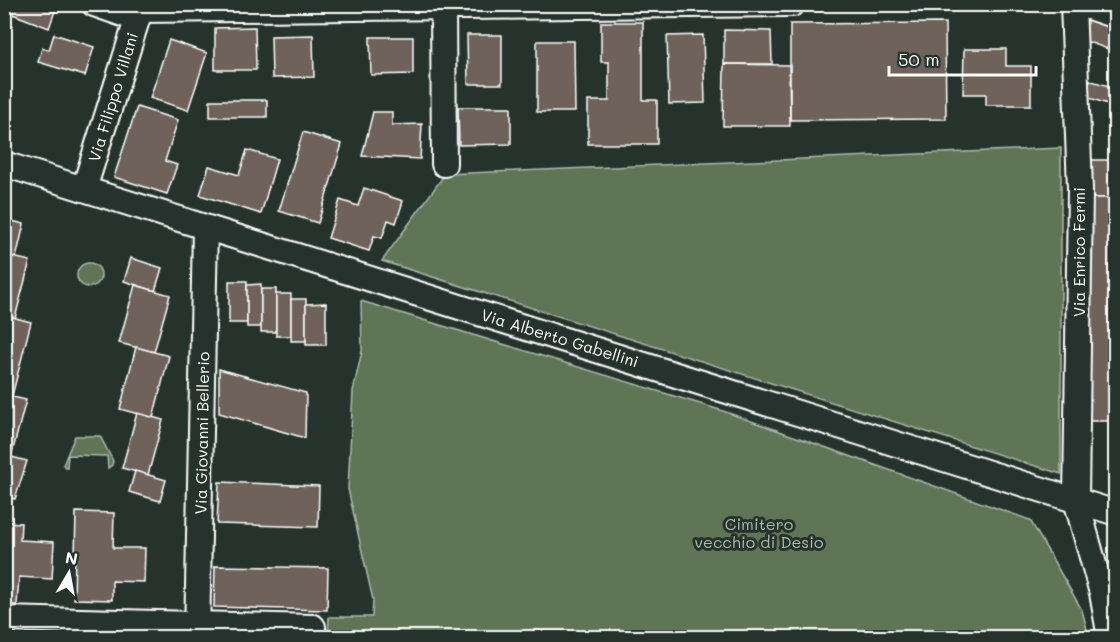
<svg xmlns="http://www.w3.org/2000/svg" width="1120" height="642" viewBox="0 0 1120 642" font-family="Mali,sans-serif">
	<rect width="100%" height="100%" fill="#26332d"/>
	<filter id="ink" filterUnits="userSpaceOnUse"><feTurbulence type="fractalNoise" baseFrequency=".0167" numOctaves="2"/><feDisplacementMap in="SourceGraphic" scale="12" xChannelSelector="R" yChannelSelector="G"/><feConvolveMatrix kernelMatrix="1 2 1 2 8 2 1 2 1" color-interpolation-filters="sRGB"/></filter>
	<g filter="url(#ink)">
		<g fill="#5e7457" stroke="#aebaab" stroke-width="1.5">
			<path d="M1061,148v326l-679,-213 63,-87z"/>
			<circle cx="89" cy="275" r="12"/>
			<path d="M361,301l359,109 310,110 52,90 7,27h-761l1,-20h43l1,-17 -25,-111 5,-98 9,-40z"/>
			<path d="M75,436h25l13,25 -1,4 -4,3 -1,-12 -39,-1 -1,13 -4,-3z"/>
		</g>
		<g fill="#6e625a" stroke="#fff" stroke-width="1.5">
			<path d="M13,4h34l9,4 -7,20 -39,-15z"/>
			<path d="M1081,16l35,12v24l-36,-13z"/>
			<path d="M601,22h42v78h14v44h-69v-43h21v-39h-8z"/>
			<path d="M945,23l1,96 -156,1v-96z"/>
			<path d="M255,27l1,43h-41v-42z"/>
			<path d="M724,30l47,1 1,33h-48z"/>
			<path d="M54,34l40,13 -9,29 -47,-14 4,-14 7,2z"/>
			<path d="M313,35l1,42 -42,1 -1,-42z"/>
			<path d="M467,35h35v49h-34z"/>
			<path d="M703,35l2,68 -36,1 -2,-68z"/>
			<path d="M370,37h43v37l-42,1z"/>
			<path d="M169,40l38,13 -19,57 -38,-12z"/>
			<path d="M537,41h37l1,71h-38z"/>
			<path d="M964,49h42v17h25v39h-45v-11h-23z"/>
			<path d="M724,64l65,1 1,61h-67z"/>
			<path d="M1081,78l35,10v19l-35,-12z"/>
			<rect x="210" y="100" width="57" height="17"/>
			<path d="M137,107l41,13 -13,41 12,4 -10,29 -53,-17z"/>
			<path d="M458,107h53v37l-52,1z"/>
			<path d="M373,112h19v13l30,-1 -2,35 -58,-3z"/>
			<path d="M303,132l39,12 -24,79 -39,-12z"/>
			<path d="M247,150l30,9 -16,55 -61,-19 9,-29 30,9z"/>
			<rect x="1088" y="160" width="28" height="38"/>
			<path d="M364,188l39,13 -7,22 -8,-3 -6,18 -8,-2 -5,15 -41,-13 12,-38 18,6z"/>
			<path d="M1088,198h28v223h-26z"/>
			<path d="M4,219l20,5 -8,34 -12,-3z"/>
			<path d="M4,255l26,6 -15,57 -11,-3z"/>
			<path d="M131,258l31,10 -7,23 -31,-10z"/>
			<rect x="229" y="281" width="18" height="42"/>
			<path d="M261,284v43h-14v-42z"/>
			<path d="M135,285l35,10 -16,57 -35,-9z"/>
			<rect x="261" y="289" width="15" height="43"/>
			<rect x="276" y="294" width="15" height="42"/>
			<rect x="291" y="299" width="15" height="42"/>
			<path d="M326,303v42h-20v-41z"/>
			<path d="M4,315l27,7 -19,74 -8,-1z"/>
			<path d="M136,347l33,9 -16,62 -33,-9z"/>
			<path d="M219,369l87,24 -1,45 -86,-25z"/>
			<path d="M4,395l22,5 -15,57 -7,-2z"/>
			<path d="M137,413l26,7 -15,55 -26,-7z"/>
			<path d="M4,455l23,6 -12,38 -11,-3z"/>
			<path d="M135,471l31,9 -6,21 -31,-9z"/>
			<path d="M219,482l100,4 -1,41 -101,-3z"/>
			<path d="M76,512l38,1 -1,35h32l-1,34 -32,-1v19l-38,-1z"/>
			<path d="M4,522l17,1 -1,17 34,2 -2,37 -33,-2 -2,28h-13z"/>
			<path d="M215,566l113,2 -1,42 -113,-3z"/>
		</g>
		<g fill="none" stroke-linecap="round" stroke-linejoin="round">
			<defs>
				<g id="minor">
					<path d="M94,4l43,15"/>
					<path d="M443,4l1,160"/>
					<path d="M1073,4l7,185 -4,311 26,93 8,45"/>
					<path d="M1080,4l36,12"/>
					<path d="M140,10l652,-6"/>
					<path d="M4,164l1112,349"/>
					<path d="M84,189l58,-185"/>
					<path d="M4,619l309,8v11"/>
					<path d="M197,638l8,-410"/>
				</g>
			</defs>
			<use href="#minor" stroke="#fff" stroke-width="28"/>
			<use href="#minor" stroke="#26332d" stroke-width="24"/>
		</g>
	</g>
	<g text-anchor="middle" stroke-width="6" stroke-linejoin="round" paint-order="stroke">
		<g font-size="16" fill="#fff" stroke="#26332d">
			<text transform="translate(113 97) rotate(-73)" y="6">Via Filippo Villani</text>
			<text transform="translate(1079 252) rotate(-90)" y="6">Via Enrico Fermi</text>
			<text transform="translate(560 338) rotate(17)" y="6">Via Alberto Gabellini</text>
			<text transform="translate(202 433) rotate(-89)" y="6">Via Giovanni Bellerio</text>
		</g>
		<g font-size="16" fill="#aebaab" stroke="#26332d">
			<text x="759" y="530">Cimitero<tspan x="759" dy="18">vecchio di Desio</tspan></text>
		</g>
	</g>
	<rect width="1120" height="642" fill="none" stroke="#26332d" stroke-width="24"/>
	<rect x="12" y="12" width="1096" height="618" fill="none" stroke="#fff" stroke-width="2" filter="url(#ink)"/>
	<g transform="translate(69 573) rotate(10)" stroke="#26332d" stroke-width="4.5" paint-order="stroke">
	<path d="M0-4.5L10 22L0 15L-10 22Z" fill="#ffffff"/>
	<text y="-9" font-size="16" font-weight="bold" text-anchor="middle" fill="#ffffff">N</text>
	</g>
	<path d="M889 66v9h147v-9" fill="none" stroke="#ffffff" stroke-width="3"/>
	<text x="898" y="66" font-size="18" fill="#ffffff" stroke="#26332d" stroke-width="4.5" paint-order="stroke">50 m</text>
</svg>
